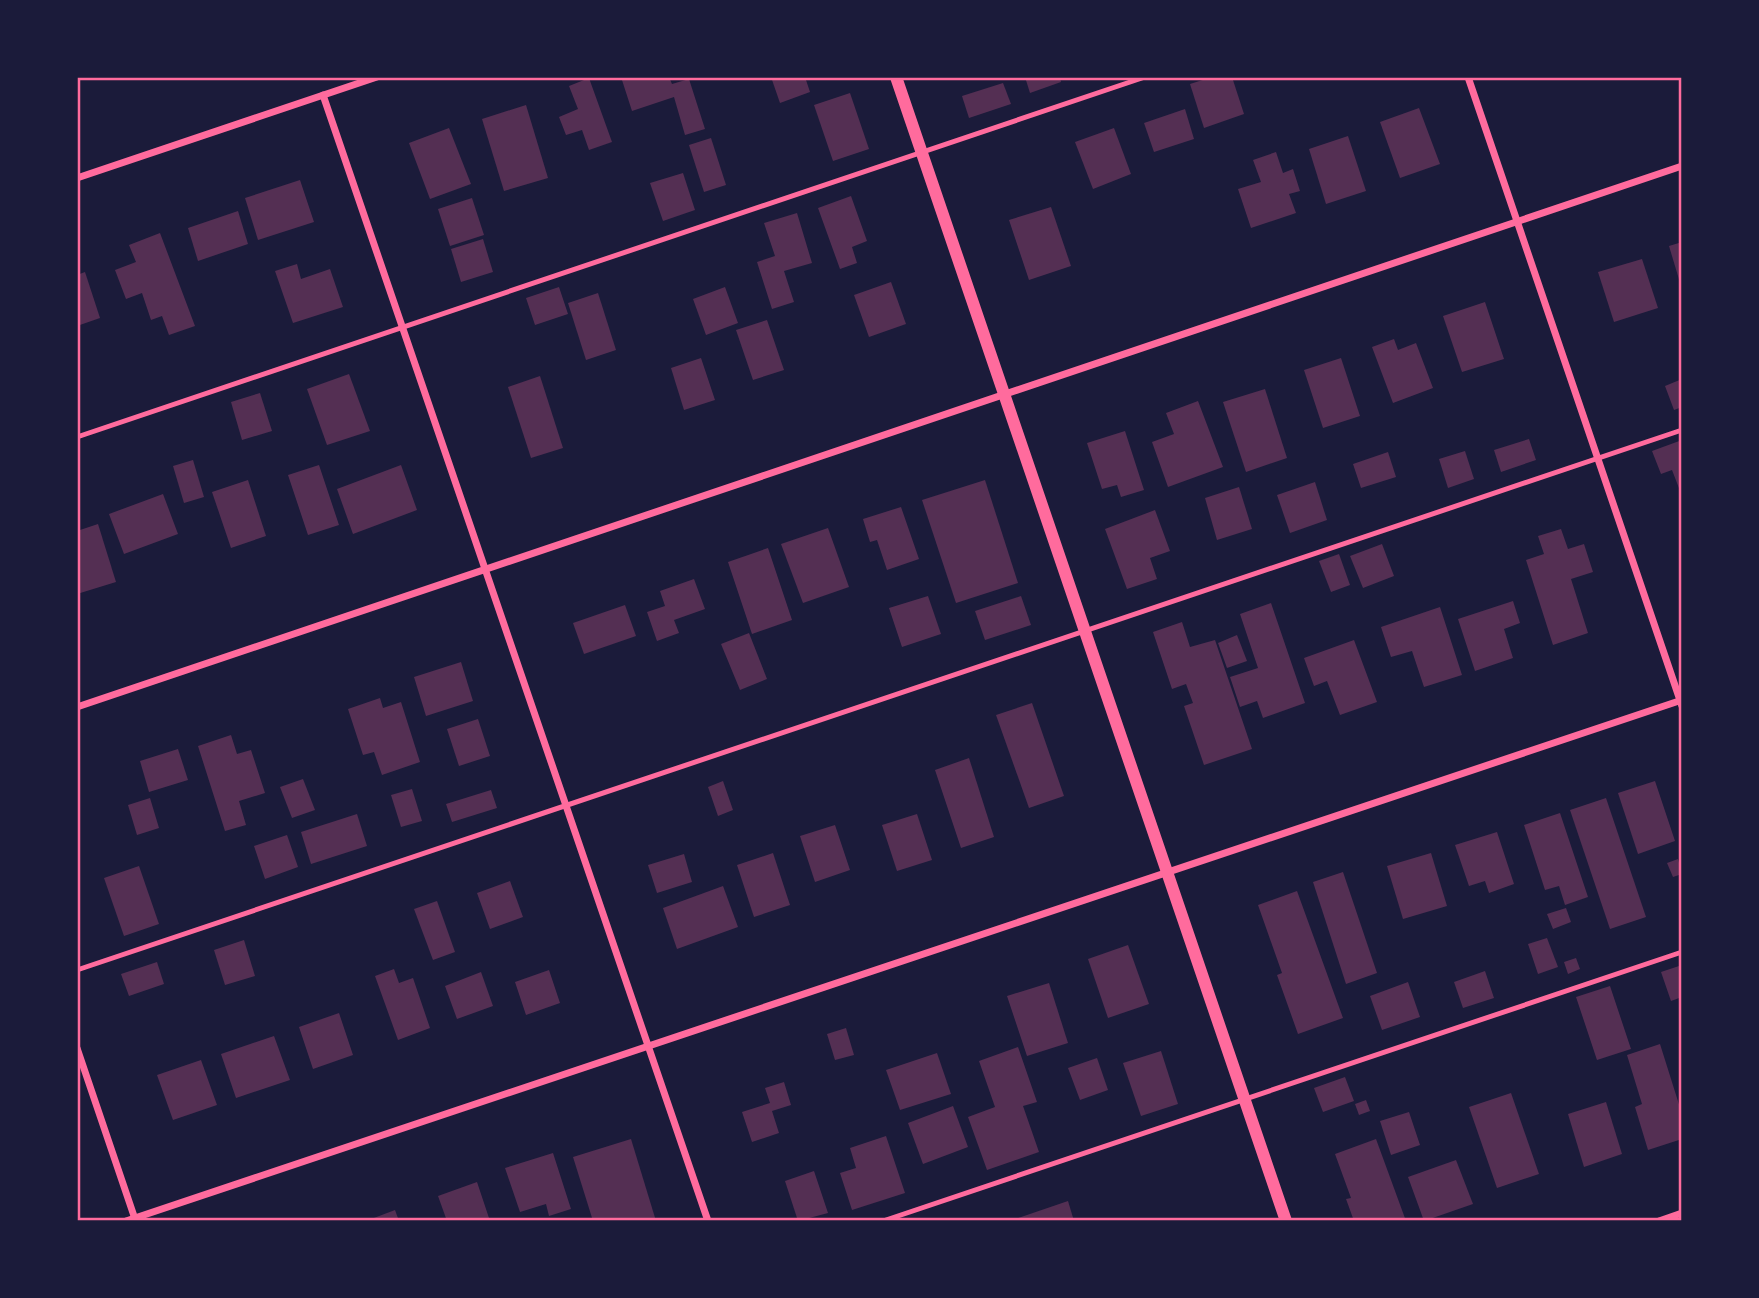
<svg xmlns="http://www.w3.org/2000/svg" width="1759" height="1298" viewBox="0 0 1759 1298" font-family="Barlow,sans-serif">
	<rect width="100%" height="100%" fill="#1b1b3a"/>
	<g fill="#542f53">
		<path d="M621,77h48l3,7 17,-5 16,50 -20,6 -11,-38 -42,14z"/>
		<path d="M771,77h34l5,15 -30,11z"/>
		<path d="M1025,77h35l1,5 -31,11z"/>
		<path d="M1212,77h20l12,37 -40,14 -14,-44z"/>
		<path d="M589,78l23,64 -23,8 -7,-20 -16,5 -7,-18 19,-8 -9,-23z"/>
		<path d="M1003,83l8,21 -42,14 -7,-22z"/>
		<path d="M850,93l19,56 -36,12 -19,-56z"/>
		<path d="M526,105l22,73 -44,13 -22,-72z"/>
		<path d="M1419,108l21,56 -40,14 -20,-56z"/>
		<path d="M1185,109l9,30 -40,13 -10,-29z"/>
		<path d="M449,128l22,56 -41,15 -21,-56z"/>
		<path d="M1114,128l17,46 -38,15 -18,-47z"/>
		<path d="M1348,136l18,55 -40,13 -17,-55z"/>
		<path d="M711,138l15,47 -22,7 -15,-47z"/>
		<path d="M1276,152l7,21 10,-4 7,22 -11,3 7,19 -45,15 -13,-39 23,-7 -8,-22z"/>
		<path d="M683,173l12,37 -32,11 -13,-38z"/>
		<path d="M300,180l14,42 -56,18 -13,-42z"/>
		<path d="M851,196l16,45 -15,6 5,16 -17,6 -22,-61z"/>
		<path d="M472,198l12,37 -34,11 -12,-37z"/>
		<path d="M1051,207l20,59 -42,14 -20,-60z"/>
		<path d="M238,211l10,33 -50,17 -10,-33z"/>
		<path d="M797,213l15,50 -28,8 10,31 -22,7 -15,-47 18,-6 -11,-33z"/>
		<path d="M160,233l35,93 -26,9 -7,-19 -11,4 -9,-27 -16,6 -11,-29 21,-8 -7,-17z"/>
		<path d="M483,239l10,33 -32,10 -10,-33z"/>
		<path d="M1682,242v44h-1l-12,-40z"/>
		<path d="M1642,259l16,49 -44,14 -16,-50z"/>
		<path d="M297,264l4,15 29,-10 13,38 -50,16 -18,-52z"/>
		<path d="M85,272l15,46 -23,8v-51z"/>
		<path d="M891,282l15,42 -37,13 -15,-42z"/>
		<path d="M559,287l9,27 -33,11 -9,-27z"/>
		<path d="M725,287l13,36 -32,12 -13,-36z"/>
		<path d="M598,293l18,57 -30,10 -18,-57z"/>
		<path d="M1485,302l19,57 -42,13 -19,-56z"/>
		<path d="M767,320l17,50 -31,10 -17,-50z"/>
		<path d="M1394,339l4,11 18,-7 17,45 -40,15 -21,-56z"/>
		<path d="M701,358l14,42 -31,10 -13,-42z"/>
		<path d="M1341,358l19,58 -37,12 -19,-58z"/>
		<path d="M349,374l21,57 -43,14 -20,-56z"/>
		<path d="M540,376l23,72 -32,10 -23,-71z"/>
		<path d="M1682,379v28l-8,3 -9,-24z"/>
		<path d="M1265,389l22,69 -41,14 -23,-70z"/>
		<path d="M260,393l12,38 -30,9 -11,-38z"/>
		<path d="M1198,401l25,66 -55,20 -16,-45 22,-8 -8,-21z"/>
		<path d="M1125,431l19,59 -23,7 -4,-12 -15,4 -15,-46z"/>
		<path d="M1529,439l7,21 -35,12 -7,-22z"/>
		<path d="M1682,440v56l-10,-26 -11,4 -9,-23z"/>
		<path d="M1465,451l9,28 -26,9 -9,-29z"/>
		<path d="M1388,452l8,25 -35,11 -8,-24z"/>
		<path d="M193,460l11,37 -20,6 -11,-37z"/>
		<path d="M319,465l20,60 -31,10 -20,-60z"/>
		<path d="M401,465l16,45 -64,24 -16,-45z"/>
		<path d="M248,480l18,56 -35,12 -19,-56z"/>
		<path d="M985,480l33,103 -62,20 -34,-103z"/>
		<path d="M1315,482l12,38 -37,13 -13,-38z"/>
		<path d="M1239,487l13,42 -35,11 -12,-42z"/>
		<path d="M163,494l15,40 -54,20 -15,-40z"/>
		<path d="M901,507l18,52 -32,11 -10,-30 -7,2 -7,-23z"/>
		<path d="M1155,510l15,41 -20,7 7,21 -30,10 -22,-60z"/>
		<path d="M98,524l18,58 -39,12v-63z"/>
		<path d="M828,528l21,59 -46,16 -22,-59z"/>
		<path d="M1561,529l7,20 16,-5 9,28 -22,7 17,54 -35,12 -27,-85 18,-6 -6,-18z"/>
		<path d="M1382,544l12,32 -31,12 -13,-32z"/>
		<path d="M768,548l24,72 -40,14 -24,-72z"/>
		<path d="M1339,554l11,31 -19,7 -12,-31z"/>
		<path d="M694,579l11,30 -31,11 5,13 -22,8 -10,-29 18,-6 -5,-15z"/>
		<path d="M928,596l13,38 -39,13 -13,-39z"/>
		<path d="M1021,596l10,29 -46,15 -10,-29z"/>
		<path d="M1513,601l7,22 -16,6 9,29 -38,13 -17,-52z"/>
		<path d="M1271,603l34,100 -42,15 -6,-17 -17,6 -10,-30 28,-9 -18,-54z"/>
		<path d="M625,605l11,31 -52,18 -11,-31z"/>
		<path d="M1440,607l22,68 -38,12 -12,-36 -21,6 -10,-30z"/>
		<path d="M1182,622l8,25 25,-7 37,109 -48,16 -20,-59 9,-3 -7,-19 -14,5 -19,-57z"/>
		<path d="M749,633l18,46 -27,11 -19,-46z"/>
		<path d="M1237,635l10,26 -20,7 -9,-25z"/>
		<path d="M1354,640l23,62 -37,13 -13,-34 -13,5 -10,-28z"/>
		<path d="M461,662l12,39 -47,15 -12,-39z"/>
		<path d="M380,698l3,10 18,-6 19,60 -38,13 -8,-23 -11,3 -15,-46z"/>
		<path d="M1032,703l32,93 -35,12 -33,-93z"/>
		<path d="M478,719l12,37 -31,10 -12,-37z"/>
		<path d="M231,735l6,19 14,-4 14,43 -26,8 7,24 -21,6 -27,-85z"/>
		<path d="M178,749l10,31 -39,12 -9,-31z"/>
		<path d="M969,758l25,79 -33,11 -26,-78z"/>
		<path d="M303,779l12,31 -23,8 -12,-31z"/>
		<path d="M723,781l10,29 -15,6 -10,-29z"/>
		<path d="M1655,781l20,60 -37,13 -20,-61z"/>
		<path d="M412,789l10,32 -21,6 -10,-32z"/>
		<path d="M491,790l6,18 -45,14 -6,-18z"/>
		<path d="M150,798l9,30 -22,7 -9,-30z"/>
		<path d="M1606,798l40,119 -36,12 -40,-119z"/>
		<path d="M1560,813l28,84 -23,8 -6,-19 -14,4 -21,-65z"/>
		<path d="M357,814l10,32 -56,18 -10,-32z"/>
		<path d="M917,814l15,46 -35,11 -15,-46z"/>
		<path d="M835,825l15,45 -35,12 -15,-46z"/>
		<path d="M1497,832l17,52 -25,9 -4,-12 -16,5 -14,-41z"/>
		<path d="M287,835l11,32 -33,12 -11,-33z"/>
		<path d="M773,853l17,52 -36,12 -17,-52z"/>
		<path d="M1431,853l16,53 -44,13 -16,-53z"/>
		<path d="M684,854l8,28 -35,11 -9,-28z"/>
		<path d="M1678,859l4,15 -9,3 -6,-14z"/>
		<path d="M139,866l20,58 -35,12 -20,-58z"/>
		<path d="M1343,872l34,101 -31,11 -33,-102z"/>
		<path d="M510,881l13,36 -33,12 -13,-36z"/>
		<path d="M723,886l15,41 -61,22 -14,-41z"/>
		<path d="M1297,891l46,127 -45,16 -21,-59 5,-2 -24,-68z"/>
		<path d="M437,901l18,51 -22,8 -19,-51z"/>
		<path d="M1566,908l5,14 -18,7 -6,-15z"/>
		<path d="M1547,938l11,29 -20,7 -10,-30z"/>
		<path d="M244,940l11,36 -30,9 -11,-35z"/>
		<path d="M1128,945l21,59 -41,14 -20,-59z"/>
		<path d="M1576,958l4,11 -12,5 -4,-12z"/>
		<path d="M157,962l7,22 -35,12 -8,-22z"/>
		<path d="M1682,965v32l-11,4 -10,-29z"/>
		<path d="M394,969l5,14 14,-5 17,50 -32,12 -23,-64z"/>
		<path d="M549,970l11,33 -34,12 -11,-33z"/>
		<path d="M1485,971l9,27 -31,10 -9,-26z"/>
		<path d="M481,972l12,34 -36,13 -12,-33z"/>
		<path d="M1408,982l12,35 -38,13 -12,-34z"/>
		<path d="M1049,983l19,60 -41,13 -20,-60z"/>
		<path d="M1610,986l21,63 -34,11 -21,-63z"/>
		<path d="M339,1013l14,42 -40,14 -14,-42z"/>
		<path d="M846,1028l8,27 -19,5 -8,-26z"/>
		<path d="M274,1036l16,44 -54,18 -15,-44z"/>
		<path d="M1660,1044l22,70v25l-34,11 -13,-43 7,-3 -15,-49z"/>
		<path d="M1018,1047l19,55 -14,4 16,46 -52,18 -19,-53 27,-10 -16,-46z"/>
		<path d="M1161,1051l17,53 -37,12 -18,-53z"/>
		<path d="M937,1053l14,41 -51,16 -14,-40z"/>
		<path d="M1097,1058l11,32 -28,10 -12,-32z"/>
		<path d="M201,1060l16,45 -44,15 -16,-45z"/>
		<path d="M1345,1077l9,24 -31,11 -9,-24z"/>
		<path d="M784,1082l7,23 -19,6 7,22 -27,9 -10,-30 28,-9 -5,-15z"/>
		<path d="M1511,1093l28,81 -42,14 -28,-81z"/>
		<path d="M1366,1100l4,11 -11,4 -4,-11z"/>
		<path d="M1606,1102l16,52 -38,13 -16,-53z"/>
		<path d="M953,1106l15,41 -45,17 -15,-41z"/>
		<path d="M1409,1112l11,33 -29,10 -11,-34z"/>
		<path d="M886,1136l19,57 -53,17 -12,-37 16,-5 -6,-20z"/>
		<path d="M631,1139l25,82h-63l-20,-64z"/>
		<path d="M1376,1139l30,82h-52l-8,-22 5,-1 -16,-44z"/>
		<path d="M553,1153l18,56 -22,7 -3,-12 -26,8 -15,-44z"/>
		<path d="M1456,1160l17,44 -49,17 -16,-44z"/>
		<path d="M814,1171l14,42 -30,8 -13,-40z"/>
		<path d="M477,1182l13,39h-43l-9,-25z"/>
		<path d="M1068,1201l6,20h-65z"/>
		<path d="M395,1210l4,11h-33z"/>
	</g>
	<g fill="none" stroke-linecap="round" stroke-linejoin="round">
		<g stroke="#ff6b9d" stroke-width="5">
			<path d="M77,437l1068,-360"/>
			<path d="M77,970l1605,-540"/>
			<path d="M883,1221l799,-269"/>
		</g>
		<g stroke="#ff6b9d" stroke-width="7">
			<path d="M1468,77l214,629"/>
			<path d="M323,95l385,1126"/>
			<path d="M77,178l300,-101"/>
			<path d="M77,707l1605,-541"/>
			<path d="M77,1048l58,171"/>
			<path d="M126,1221l1556,-521"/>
			<path d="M1659,1221l23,-8"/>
		</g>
		<path stroke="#ff6b9d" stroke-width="12" d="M896,77l390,1144"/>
	</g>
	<rect width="1759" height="1298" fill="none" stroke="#1b1b3a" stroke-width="158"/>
	<rect x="79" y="79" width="1601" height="1140" fill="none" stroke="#ff6b9d" stroke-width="2.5"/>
</svg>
